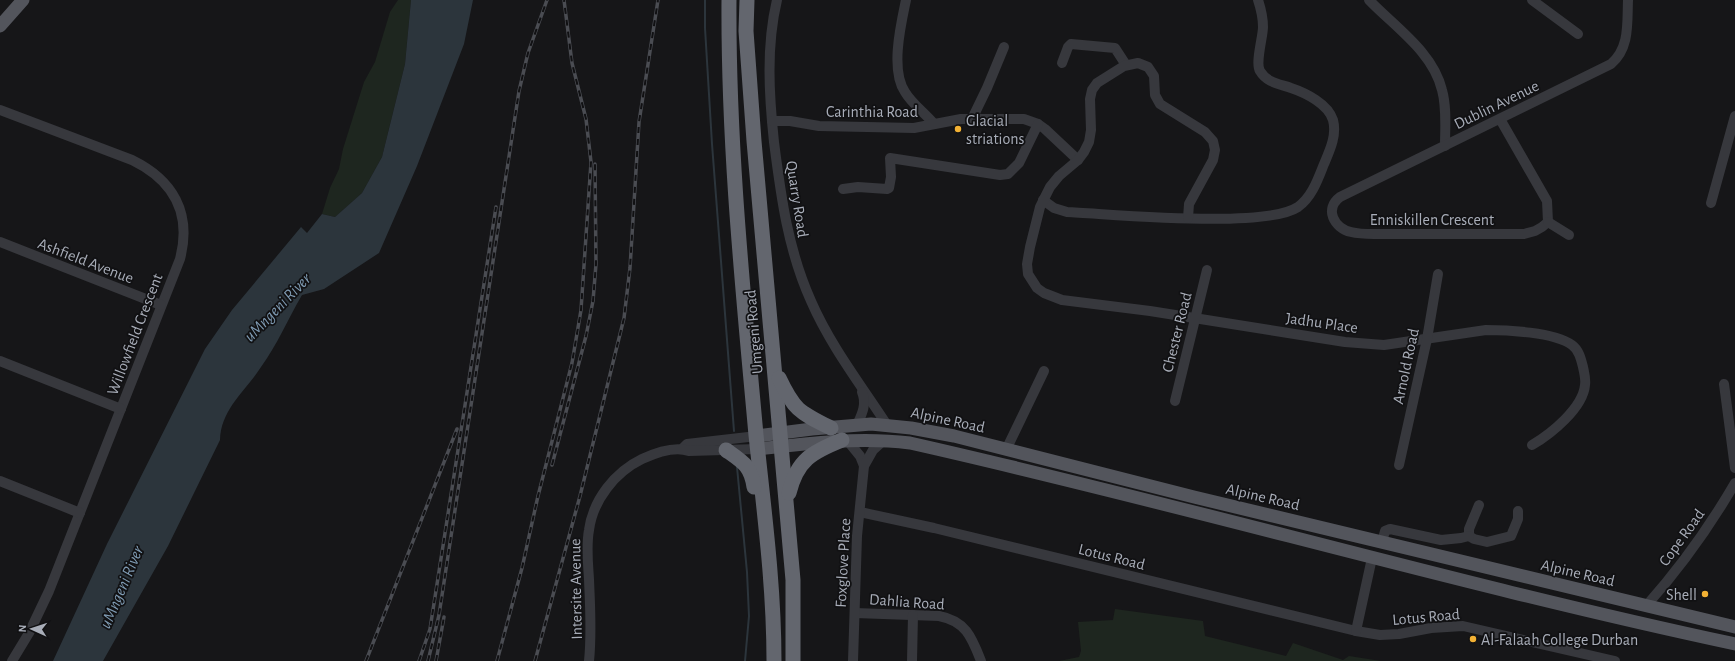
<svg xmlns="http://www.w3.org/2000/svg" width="1735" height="661" viewBox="0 0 1735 661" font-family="'Alegreya Sans',sans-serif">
	<rect width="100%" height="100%" fill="#161618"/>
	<g fill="#1e261f">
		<path d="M398,0h13l-6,64 -23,93 -20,36 -27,24 -13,-3 8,-26 9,-19 4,-20 21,-67 11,-20 15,-50z"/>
		<path d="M1115,609l88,12 2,15 81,20 7,-13 50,17 6,-4 32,5h-322l20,-4 2,-6 -3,-29 35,-2z"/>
	</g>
	<path fill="#2c353c" d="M411,0h62l-9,44 -47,122 -38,87 -55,36 -22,6c-14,24 -25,50 -41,72 -16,25 -40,42 -41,73l-52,106 -65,115h-50l54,-117 98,-195 27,-39 69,-83 6,6 15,-19 13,3 27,-24 20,-36 23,-93z"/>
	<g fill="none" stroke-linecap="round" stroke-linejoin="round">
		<g stroke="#2c353c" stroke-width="2">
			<path d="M705,0v28l7,116 22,287"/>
			<path d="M737,467l10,105 2,44 -4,45"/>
		</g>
		<g stroke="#37383d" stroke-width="10">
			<path d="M777,0c-11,46 -8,95 -3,142 7,55 14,108 37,159 19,44 50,84 76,124"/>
			<path d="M906,0c-5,24 -16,70 -1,92 7,12 20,21 29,32"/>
			<path d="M1369,0c26,27 64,52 73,90 5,18 3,38 3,56"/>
			<path d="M1532,0l46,34"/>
			<path d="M1062,63l6,-16 3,-3 44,4 11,17"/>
			<path d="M0,110l132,50c41,20 60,53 48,99l-131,332 -20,42 -17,28"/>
			<path d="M972,119l15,-31 17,-41"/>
			<path d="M1500,119l47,82 1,21 -6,5 -7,4 -11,3h-150c-7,0 -15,0 -23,-2 -17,-4 -27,-23 -11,-35l271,-133c19,-16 16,-41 17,-64"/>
			<path d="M772,121h18l29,5 95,2 47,-9h63l14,5 7,5 33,31"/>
			<path d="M843,189l15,-2 29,2 2,-1 2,-11 -1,-19 110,17 8,-1 11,-11 19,-39"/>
			<path d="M1043,200l11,8 13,4c46,2 198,17 231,-5 14,-10 20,-28 26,-43 6,-14 13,-29 9,-44 -5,-16 -27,-27 -42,-32 -11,-4 -24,-5 -31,-17 -5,-8 3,-34 3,-44 0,-10 -2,-18 -5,-27"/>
			<path d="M1711,203l24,-87"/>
			<path d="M1188,218l1,-14 24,-44 2,-10 -2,-9 -8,-9 -45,-28 -5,-9 -1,-19 -6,-9 -10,-4 -14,3 -27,17 -5,7 -2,9 1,31 -2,12 -5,10 -6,8 -19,16 -9,11 -10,20 -10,40 -3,17 1,10 9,14 7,5 18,7 88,11 195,31 39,3 102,-15c21,0 68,2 86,15 7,5 9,14 11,22 1,5 3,12 2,18 -2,23 -34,49 -53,60"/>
			<path d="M1548,222l21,13"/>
			<path d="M0,242l161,63"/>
			<path d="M0,361l121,48"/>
			<path d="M1724,384l11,84"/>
			<path d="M1175,401l32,-131"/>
			<path d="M857,425c5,-11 10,-21 5,-33"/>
			<path d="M847,440l13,16 4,10"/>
			<path d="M682,449l5,-5 70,-8"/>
			<path d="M1006,450l38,-79"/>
			<path d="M1399,465l28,-126 11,-65"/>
			<path d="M0,481l80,32"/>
			<path d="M1479,505l-10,24v7l5,3 13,3 24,-6 7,-17v-8"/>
			<path d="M860,512l74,16 422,103 24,4 19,-1 32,-6 32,-2 152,35"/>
			<path d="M1382,542l3,-11 5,-2 51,11 20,-2 8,-2"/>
			<path d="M1646,606c34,-38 64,-80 89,-123"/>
			<path d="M855,613l84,3c27,5 33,22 42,45"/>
			<path d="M1356,631l16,-73"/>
			<path d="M589,661c3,-28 1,-55 0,-82 -1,-16 -3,-33 0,-49 4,-30 26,-58 53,-71 13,-6 33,-13 47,-8l69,-2"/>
			<path d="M853,661l4,-125 7,-70 9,-16 11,-10"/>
			<path d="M912,661l1,-46"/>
		</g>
		<g stroke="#53555c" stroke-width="13">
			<path d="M0,26l23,-26"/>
			<path d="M757,436l55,-7 59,-5 40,4 43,8 240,61 541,130"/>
			<path d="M758,449c51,-6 101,-12 152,-6 276,62 548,142 825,201"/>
		</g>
		<g stroke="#63666e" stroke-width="15">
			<path d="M729,0c-1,145 14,291 27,435 8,76 18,150 18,226"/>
			<path d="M747,0l-1,31 8,110 39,439v81"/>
			<path d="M779,378c15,32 20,34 52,50"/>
			<path d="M726,450c17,12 25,16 28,37"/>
			<path d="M789,493c8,-33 23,-41 53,-53"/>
		</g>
		<defs>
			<g id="rail">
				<path d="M552,465l34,-129 7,-35 3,-37 -1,-100"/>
				<path d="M366,661l91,-232"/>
				<path d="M419,661l11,-32 66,-422"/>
				<path d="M428,661l11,-46 80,-524 9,-38 19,-53"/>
				<path d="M436,661l8,-44"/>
				<path d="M497,661l25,-93 16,-72 34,-133 9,-53 10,-148 -5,-43 -14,-56 -8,-63"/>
				<path d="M535,661l45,-165 44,-178 6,-50 9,-146 19,-122"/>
			</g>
		</defs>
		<use href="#rail" stroke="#4a4c52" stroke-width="3.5"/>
		<use href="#rail" stroke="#111113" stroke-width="2" stroke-dasharray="6" stroke-linecap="butt"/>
	</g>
	<g fill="#f2b134" stroke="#111113" stroke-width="1.5">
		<circle cx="958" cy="129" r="4"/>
		<circle cx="1705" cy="594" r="4"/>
		<circle cx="1473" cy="639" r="4"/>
	</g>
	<g text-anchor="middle" stroke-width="3.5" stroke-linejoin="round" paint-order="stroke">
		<g font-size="16" fill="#a8adb8" stroke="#111113">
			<text transform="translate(1496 104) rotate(-26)" y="6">Dublin Avenue</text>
			<text x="872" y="117">Carinthia Road</text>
			<text transform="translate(798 199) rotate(81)" y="6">Quarry Road</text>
			<text x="1432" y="225">Enniskillen Crescent</text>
			<text transform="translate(86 260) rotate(21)" y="6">Ashfield Avenue</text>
			<text transform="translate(1322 322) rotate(8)" y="6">Jadhu Place</text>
			<text transform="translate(753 332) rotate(-95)" y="6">Umgeni Road</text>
			<text transform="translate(1176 332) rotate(-76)" y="6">Chester Road</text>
			<text transform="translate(134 334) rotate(-69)" y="6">Willowfield Crescent</text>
			<text transform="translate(1405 366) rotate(-78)" y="6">Arnold Road</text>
			<text transform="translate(948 419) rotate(12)" y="6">Alpine Road</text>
			<text transform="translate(1263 496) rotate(13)" y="6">Alpine Road</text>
			<text transform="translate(1681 537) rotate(-54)" y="6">Cope Road</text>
			<text transform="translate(1112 556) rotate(14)" y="6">Lotus Road</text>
			<text transform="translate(842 563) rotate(-87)" y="6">Foxglove Place</text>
			<text transform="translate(1578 572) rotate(13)" y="6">Alpine Road</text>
			<text transform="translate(575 589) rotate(-91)" y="6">Intersite Avenue</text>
			<text transform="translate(907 601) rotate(4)" y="6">Dahlia Road</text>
			<text transform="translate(1426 616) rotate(-5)" y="6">Lotus Road</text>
		</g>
		<g font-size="16" fill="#a8adb8" stroke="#111113" text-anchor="start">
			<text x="966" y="126">Glacial<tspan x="966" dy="18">striations</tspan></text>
			<text x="1697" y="600" text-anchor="end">Shell</text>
			<text x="1481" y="645">Al-Falaah College Durban</text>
		</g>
		<g font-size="17" font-style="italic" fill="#7f9bb3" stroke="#111113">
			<text transform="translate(277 307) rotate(-46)" y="6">uMngeni River</text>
			<text transform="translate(121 587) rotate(-67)" y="6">uMngeni River</text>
		</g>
	</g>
	<g transform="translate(32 629) rotate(273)" stroke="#111113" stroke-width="3" paint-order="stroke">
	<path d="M0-3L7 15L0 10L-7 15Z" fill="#a8adb8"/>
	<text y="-6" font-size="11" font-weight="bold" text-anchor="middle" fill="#a8adb8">N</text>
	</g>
</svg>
